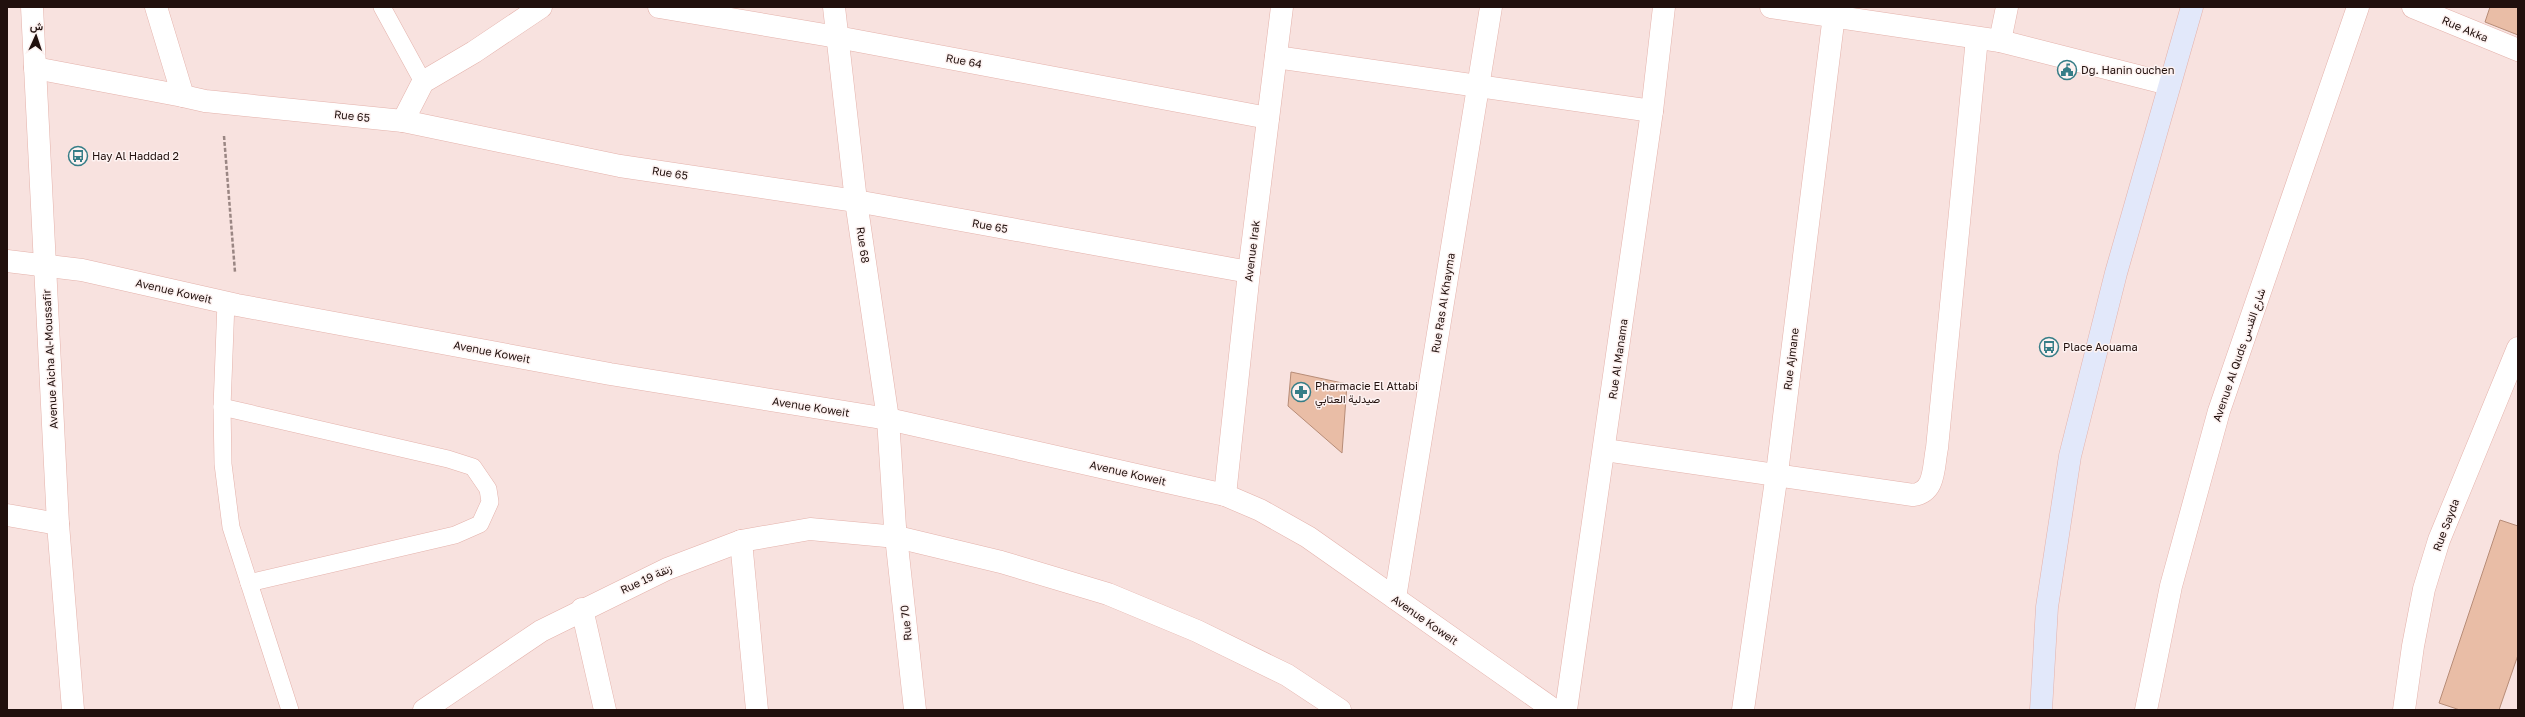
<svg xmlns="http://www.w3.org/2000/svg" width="2525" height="717" viewBox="0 0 2525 717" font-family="'Golos Text',Vazirmatn,sans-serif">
	<rect width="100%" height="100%" fill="#f8e2df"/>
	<g fill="#e9bda6" stroke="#b78c77">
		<path d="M2490,7h28v28l-33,-13z"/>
		<path d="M1291,372l56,12 -5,69 -54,-47z"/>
		<path d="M2500,520l18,6v129l-19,55h-39l-21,-7z"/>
	</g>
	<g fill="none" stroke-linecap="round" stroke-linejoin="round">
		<defs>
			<g id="service">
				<path d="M382,7l41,75"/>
				<path d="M226,302l-4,105 1,57 8,63 59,183"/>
				<path d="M222,407l226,52 25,8 15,22 2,13 -10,22 -25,11 -206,48"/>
			</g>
			<g id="minor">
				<path d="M156,7l27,89 22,5 198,20 217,45 236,35 393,71"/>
				<path d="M659,7l178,30 431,81"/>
				<path d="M834,7l22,194 32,218 7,108 20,183"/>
				<path d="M1771,7l229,34 169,43"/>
				<path d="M2413,7l105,43"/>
				<path d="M2000,41l7,-34"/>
				<path d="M1276,57l376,54"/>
				<path d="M35,68l148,28"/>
				<path d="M403,121l20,-39 51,-30 67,-45"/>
				<path d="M7,261l75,9 155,35 373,69 278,45 337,76 35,15 48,27 246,173"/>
				<path d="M1605,450l308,45c23,-3 20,-28 24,-47l40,-410"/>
				<path d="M1225,495l24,-223 33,-265"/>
				<path d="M7,515l51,9"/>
				<path d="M741,541l16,169"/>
				<path d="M1395,598l96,-591"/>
				<path d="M582,609l23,101"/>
				<path d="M424,710l117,-79 126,-62 74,-28 69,-12 87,8 104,25 107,32 89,37 90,44 53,35"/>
				<path d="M1566,710l86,-599 12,-104"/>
				<path d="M1743,710l34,-237 58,-466"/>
				<path d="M2146,710l25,-124 48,-175 139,-404"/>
				<path d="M2404,710l9,-64 11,-57 15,-49 79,-192"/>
			</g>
			<path id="tertiary" d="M32,7l26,517 15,186"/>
			<path id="secondary" d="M2041,710l6,-103 23,-151 46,-183 76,-266"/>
		</defs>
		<use href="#service" stroke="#e4b2ab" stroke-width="18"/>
		<use href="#minor" stroke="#e4b2ab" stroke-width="23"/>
		<use href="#tertiary" stroke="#e4b2ab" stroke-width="23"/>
		<use href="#secondary" stroke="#e4b2ab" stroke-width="23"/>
		<path stroke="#9a8683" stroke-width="2.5" stroke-dasharray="4 2" stroke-linecap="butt" d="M224,136l11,136"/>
		<use href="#service" stroke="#fff" stroke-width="17"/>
		<use href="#minor" stroke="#fff" stroke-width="22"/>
		<use href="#tertiary" stroke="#fff" stroke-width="22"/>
		<use href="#secondary" stroke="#e2e8fa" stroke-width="22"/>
	</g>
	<defs>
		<symbol id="civic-ring" viewBox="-11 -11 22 22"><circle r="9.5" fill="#fdf2f1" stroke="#367d87" stroke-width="1.5"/><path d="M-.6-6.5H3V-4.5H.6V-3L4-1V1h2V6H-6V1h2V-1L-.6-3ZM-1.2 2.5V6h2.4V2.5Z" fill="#367d87"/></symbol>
		<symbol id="bus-ring" viewBox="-11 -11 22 22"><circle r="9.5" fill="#fdf2f1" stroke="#367d87" stroke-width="1.5"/><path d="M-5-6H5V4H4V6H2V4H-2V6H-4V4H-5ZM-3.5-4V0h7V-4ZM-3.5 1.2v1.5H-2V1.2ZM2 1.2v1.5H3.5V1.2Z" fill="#367d87"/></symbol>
		<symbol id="pharmacy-ring" viewBox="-11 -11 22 22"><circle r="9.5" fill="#fdf2f1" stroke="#367d87" stroke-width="1.5"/><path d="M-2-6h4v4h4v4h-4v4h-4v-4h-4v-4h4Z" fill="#367d87"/></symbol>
	</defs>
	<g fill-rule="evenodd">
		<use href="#civic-ring" x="2056" y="59" width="22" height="22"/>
		<use href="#bus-ring" x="67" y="145" width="22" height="22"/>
		<use href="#bus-ring" x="2038" y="336" width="22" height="22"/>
		<use href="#pharmacy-ring" x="1290" y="381" width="22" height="22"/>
	</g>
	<g text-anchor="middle" stroke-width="3" stroke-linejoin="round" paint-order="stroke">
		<g font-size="11" fill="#21100d" stroke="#fdf2f1">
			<text transform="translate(2465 29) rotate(23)" y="4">Rue Akka</text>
			<text transform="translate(964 61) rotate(11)" y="4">Rue 64</text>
			<text transform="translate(352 116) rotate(6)" y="4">Rue 65</text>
			<text transform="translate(670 173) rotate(9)" y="4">Rue 65</text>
			<text transform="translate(990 226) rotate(10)" y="4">Rue 65</text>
			<text transform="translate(863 245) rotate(82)" y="4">Rue 68</text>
			<text transform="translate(1252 251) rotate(-83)" y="4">Avenue Irak</text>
			<text transform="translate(174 291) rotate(13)" y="4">Avenue Koweit</text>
			<text transform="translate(1443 303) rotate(-81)" y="4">Rue Ras Al Khayma</text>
			<text transform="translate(492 352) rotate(11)" y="4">Avenue Koweit</text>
			<text transform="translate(2239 355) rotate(-71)" y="4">Avenue Al Quds شارع القدس</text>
			<text transform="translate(50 359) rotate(-93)" y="4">Avenue Aicha Al-Moussafir</text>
			<text transform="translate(1618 359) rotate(-82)" y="4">Rue Al Manama</text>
			<text transform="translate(1791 359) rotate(-83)" y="4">Rue Ajmane</text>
			<text transform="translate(811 407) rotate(9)" y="4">Avenue Koweit</text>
			<text transform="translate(1128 473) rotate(13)" y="4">Avenue Koweit</text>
			<text transform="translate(2446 525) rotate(-69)" y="4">Rue Sayda</text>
			<text transform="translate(646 579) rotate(-25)" y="4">Rue 19 زنقة</text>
			<text transform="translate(1425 620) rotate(35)" y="4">Avenue Koweit</text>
			<text transform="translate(906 623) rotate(-96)" y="4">Rue 70</text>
		</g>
		<g font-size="11" fill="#21100d" stroke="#fdf2f1" text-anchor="start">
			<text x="2081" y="74">Dg. Hanin ouchen</text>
			<text x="92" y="160">Hay Al Haddad 2</text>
			<text x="2063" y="351">Place Aouama</text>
			<text x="1315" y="390">Pharmacie El Attabi<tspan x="1315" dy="13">صيدلية العتابي</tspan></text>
		</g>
	</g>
	<rect width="2525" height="717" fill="none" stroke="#21100d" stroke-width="16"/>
	<g transform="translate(36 36) rotate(3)" stroke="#fdf2f1" stroke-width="3" paint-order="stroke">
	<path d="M0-3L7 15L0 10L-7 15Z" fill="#21100d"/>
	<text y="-6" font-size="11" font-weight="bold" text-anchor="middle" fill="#21100d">ش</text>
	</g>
</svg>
